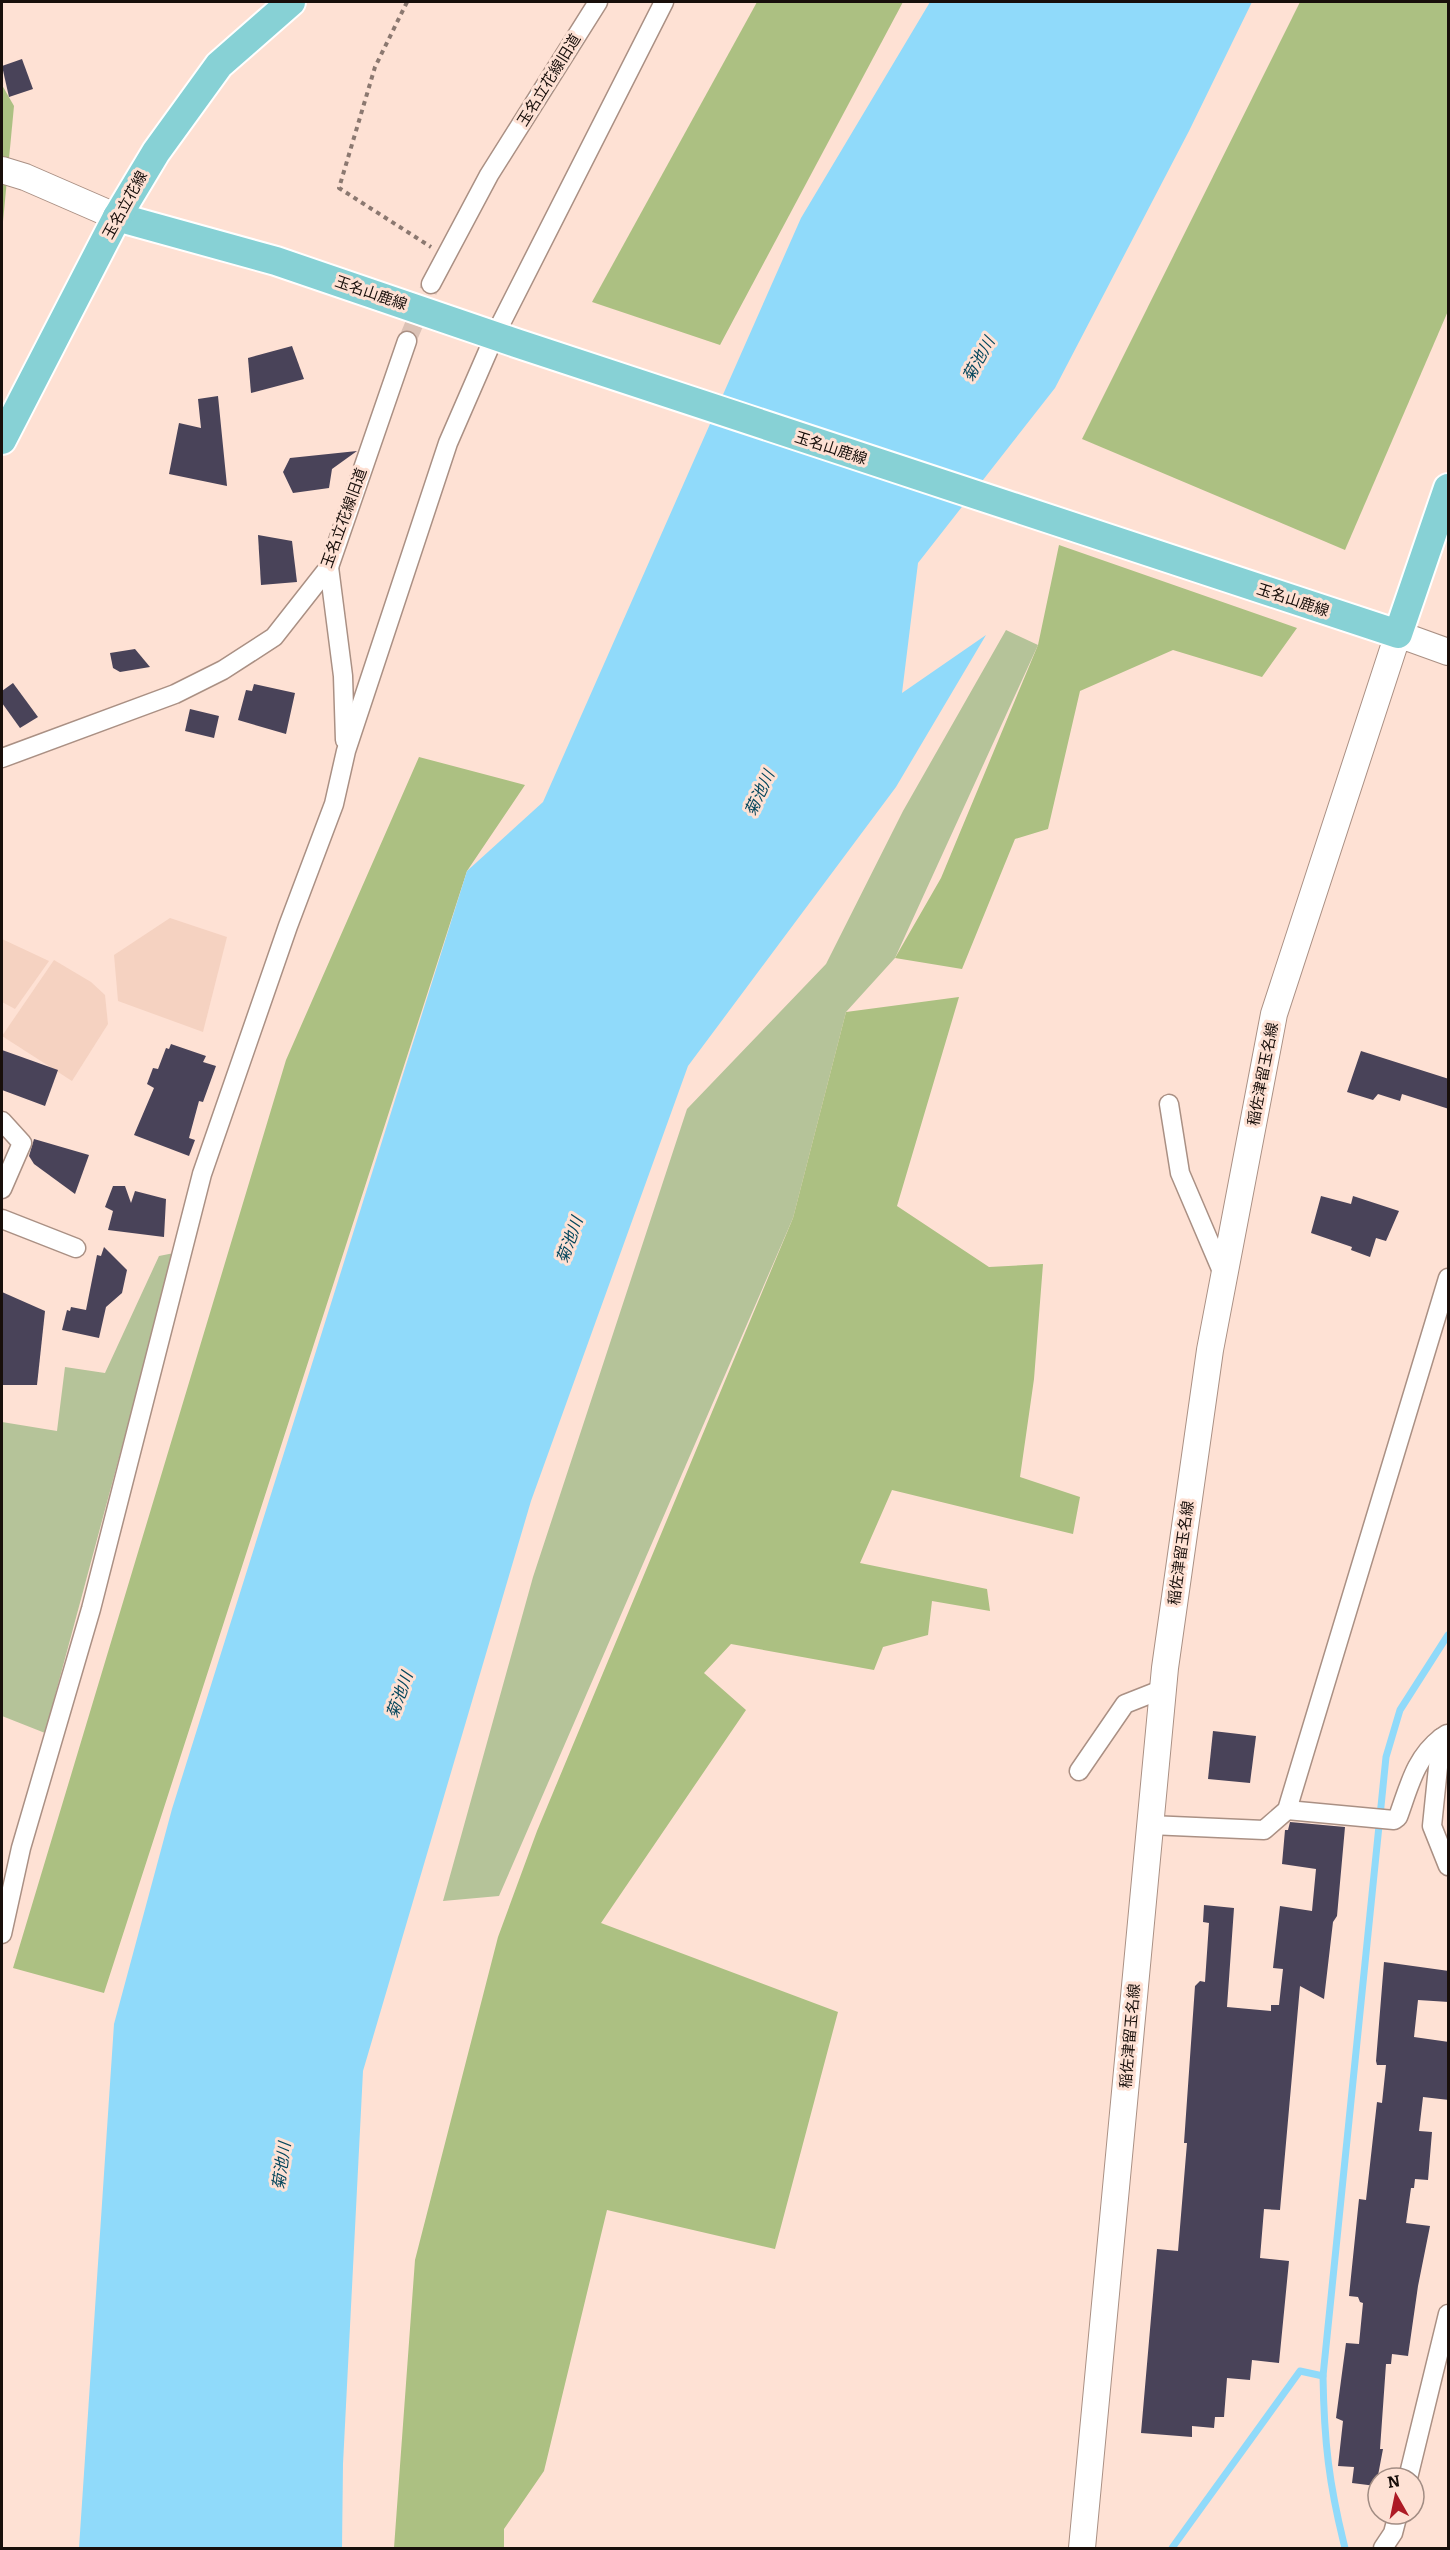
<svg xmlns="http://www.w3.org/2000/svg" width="1450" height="2550" viewBox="0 0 1450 2550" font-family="Bitter,'Noto Sans JP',serif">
	<rect width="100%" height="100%" fill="#fee1d4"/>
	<g fill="#f5d2c1">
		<path d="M170,918l57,19 -24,95 -85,-31 -4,-46z"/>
		<path d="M2,939l47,22 -34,48 -13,-7z"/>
		<path d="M54,960l37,22 14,13 3,29 -36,57 -70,-45z"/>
	</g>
	<g fill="#b5c399">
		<path d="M1006,630l32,15 -143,313 -49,54 -53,206 -294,678 -56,5 90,-324 154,-468 139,-145 77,-153z"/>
		<path d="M174,1253l-129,480 -43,-17v-294l55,9 8,-64 40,6 54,-117z"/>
	</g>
	<g fill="#acc082">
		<path d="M757,2h146l-183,343 -128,-43z"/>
		<path d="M1300,2h148v309l-103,239 -263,-111z"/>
		<path d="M2,85l12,21 -12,126z"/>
		<path d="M1059,545l238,83 -35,49 -89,-27 -93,41 -32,138 -33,10 -53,130 -67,-11 46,-80 97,-233z"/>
		<path d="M419,757l106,28 -58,86 -363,1122 -91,-25 273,-908z"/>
		<path d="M959,997l-62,209 92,61 54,-3 -9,115 -14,98 60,20 -7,37 -181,-44 -32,73 127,26 3,22 -58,-10 -4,34 -45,12 -9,23 -143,-26 -27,29 42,37 -145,213 237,89 -63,237 -168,-39 -63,261 -40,58v19h-110l21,-288 83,-323 39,-106 256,-613 53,-206z"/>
	</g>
	<path fill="#90dafa" d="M930,2h322l-63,129 -134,257 -137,175 -16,130 84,-58 -90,152 -208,279 -157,435 -168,570 -20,393 -1,84h-263l35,-524 58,-215 295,-938 76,-69 258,-584z"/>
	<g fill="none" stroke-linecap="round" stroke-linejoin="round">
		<g stroke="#90dafa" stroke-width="7">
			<path d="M1323,2376l63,-619 14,-47 48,-75"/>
			<path d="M1172,2548l128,-177 23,5c1,65 6,109 22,172"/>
		</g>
	</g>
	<g fill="#494359">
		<path d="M22,59l11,30 -24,8 -7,-31z"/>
		<path d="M292,346l12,33 -53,14 -3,-35z"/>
		<path d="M218,396l9,90 -58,-12 10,-51 22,5 -3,-29z"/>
		<path d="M357,451l-25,18 -3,19 -36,5 -10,-21 7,-14z"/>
		<path d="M258,535l34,6 5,41 -36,3z"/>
		<path d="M135,649l15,18 -30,5 -7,-4 -3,-15z"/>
		<path d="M13,683l25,34 -18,11 -18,-25v-12z"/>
		<path d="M254,684l41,9 -9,41 -48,-14 8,-30 6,1z"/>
		<path d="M190,709l29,7 -5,22 -29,-7z"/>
		<path d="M171,1044l35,12 -3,6 13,4 -13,36 -4,-1 -10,37 6,2 -6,16 -55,-21 20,-47 -7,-4 6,-16 5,1 8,-21 3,1z"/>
		<path d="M2,1050l56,20 -13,36 -43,-16z"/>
		<path d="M1361,1051l88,28v30l-47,-15 -2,7 -22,-7 -5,6 -26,-8z"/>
		<path d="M34,1139l55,16 -14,39 -41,-30 -5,-8z"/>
		<path d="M113,1186h12l6,17 4,-12 31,8 -2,38 -56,-7 5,-19 -8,-4z"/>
		<path d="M1321,1196l30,8 2,-8 46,15 -13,30 -10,-3 -6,19 -19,-7 1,-3 -41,-14z"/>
		<path d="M104,1247l23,23 -5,23 -16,14 -7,31 -37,-8 5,-20 3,1 1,-4 15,3 11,-55 4,1z"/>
		<path d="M2,1292l43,19 -8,74h-35z"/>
		<path d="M1213,1731l43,5 -6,47 -42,-4z"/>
		<path d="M1290,1822l55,5 -8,89 -4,6 -9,77 -24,-13 -20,224 -16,-1 -4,49 29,3 -10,102 -27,-3 -2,20 -23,-2 -3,39h-9l-1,11 -22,-2v11l-51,-4 16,-184 21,2 9,-108h-3l11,-157 5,-5 5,1 4,-59 -6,-1 1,-17 30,3 -7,99 44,4v-6h8l4,-36 -10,-1 7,-62 32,5 4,-42 -34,-5 3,-34h3z"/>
		<path d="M1384,1962l65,9v31l-31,-2 -4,37 35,5v58l-26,-3 -4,34 13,1 -4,48 -13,-1 -1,9h-3l-5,35 24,3 -12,60 -10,70 -16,-2 -1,10h-5l-6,85h3l-7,37 -24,-3 2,-16 -16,-1 5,-45 -7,-3 10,-75 13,1 4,-41 -3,-1 -2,-5 -9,-1 10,-97 7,1 11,-98 5,1 4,-38h-9l-1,-4z"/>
	</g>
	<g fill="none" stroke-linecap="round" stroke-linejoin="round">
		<path stroke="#dcc2b6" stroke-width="18" stroke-dasharray="18 9" stroke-linecap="butt" d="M407,341l24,-57"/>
		<defs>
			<g id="street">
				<path d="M431,284l58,-109 109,-173"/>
				<path d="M329,567l14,109 2,64"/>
				<path d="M2,758l173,-64 48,-24 51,-33 55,-70 78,-226"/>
				<path d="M1169,1104l11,69 44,103"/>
				<path d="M2,1121l20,22 -20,46"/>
				<path d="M2,1219l74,29"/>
				<path d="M1447,1734l-6,4 -9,88 16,40"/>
				<path d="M1079,1771l46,-67 38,-15"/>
				<path d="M1287,1810l107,10 4,-3c11,-30 17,-59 43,-79"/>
				<path d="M1150,1825l114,5 23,-20 161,-532"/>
				<path d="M2,1934l19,-86 70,-239 111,-435 86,-248 46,-122 12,-53 102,-308 47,-108 169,-333"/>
				<path d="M1408,2478l40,-164"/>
				<path d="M1383,2548l10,-15 5,-19"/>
			</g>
			<g id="secondary">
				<path d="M2,170l23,7 92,40"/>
				<path d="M1082,2548l83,-880 45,-318 64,-336 124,-380 50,18"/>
			</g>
			<g id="primary">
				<path d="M117,217l159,44 240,82 882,291 50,-146"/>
				<path d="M2,440l115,-223 39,-65 63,-87 72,-63"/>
			</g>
		</defs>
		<use href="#street" stroke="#aa9084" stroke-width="21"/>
		<use href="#secondary" stroke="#aa9084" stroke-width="28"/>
		<use href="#primary" stroke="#fff" stroke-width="32"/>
		<path stroke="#8b7870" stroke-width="4" stroke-dasharray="4.5 4.5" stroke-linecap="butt" d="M407,2l-32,65 -36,121 92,59"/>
		<use href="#street" stroke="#fff" stroke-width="18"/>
		<use href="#secondary" stroke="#fff" stroke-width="26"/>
		<use href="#primary" stroke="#87d1d5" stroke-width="28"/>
	</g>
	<g text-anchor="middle" stroke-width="6" stroke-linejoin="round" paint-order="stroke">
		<g font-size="15" fill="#180f0b" stroke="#fee1d4">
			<text transform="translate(549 80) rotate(-58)" y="5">玉名立花線旧道</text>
			<text transform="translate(125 205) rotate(-61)" y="5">玉名立花線</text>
			<text transform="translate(371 293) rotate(19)" y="5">玉名山鹿線</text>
			<text transform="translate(831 448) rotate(18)" y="5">玉名山鹿線</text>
			<text transform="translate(344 518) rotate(-70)" y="5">玉名立花線旧道</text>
			<text transform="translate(1293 600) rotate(18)" y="5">玉名山鹿線</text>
			<text transform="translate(1263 1074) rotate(-79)" y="5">稲佐津留玉名線</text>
			<text transform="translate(1181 1553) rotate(-82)" y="5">稲佐津留玉名線</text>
			<text transform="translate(1130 2036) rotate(-85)" y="5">稲佐津留玉名線</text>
		</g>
		<g font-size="16" font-style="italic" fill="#04465c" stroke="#fee1d4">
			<text transform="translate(978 359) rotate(-61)" y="6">菊池川</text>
			<text transform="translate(759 793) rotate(-65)" y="6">菊池川</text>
			<text transform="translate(569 1240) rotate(-70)" y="6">菊池川</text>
			<text transform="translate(399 1695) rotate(-70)" y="6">菊池川</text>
			<text transform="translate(281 2166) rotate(-82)" y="6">菊池川</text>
		</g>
	</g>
	<rect width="1450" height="2550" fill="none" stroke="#180f0b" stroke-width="6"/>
	<g transform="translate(1396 2496) rotate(351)"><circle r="28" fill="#fee1d4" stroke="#a28d84" stroke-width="1.5"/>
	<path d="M0-4.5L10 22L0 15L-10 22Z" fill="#ad1a25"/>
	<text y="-9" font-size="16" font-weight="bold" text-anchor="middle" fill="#180f0b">N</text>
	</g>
</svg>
